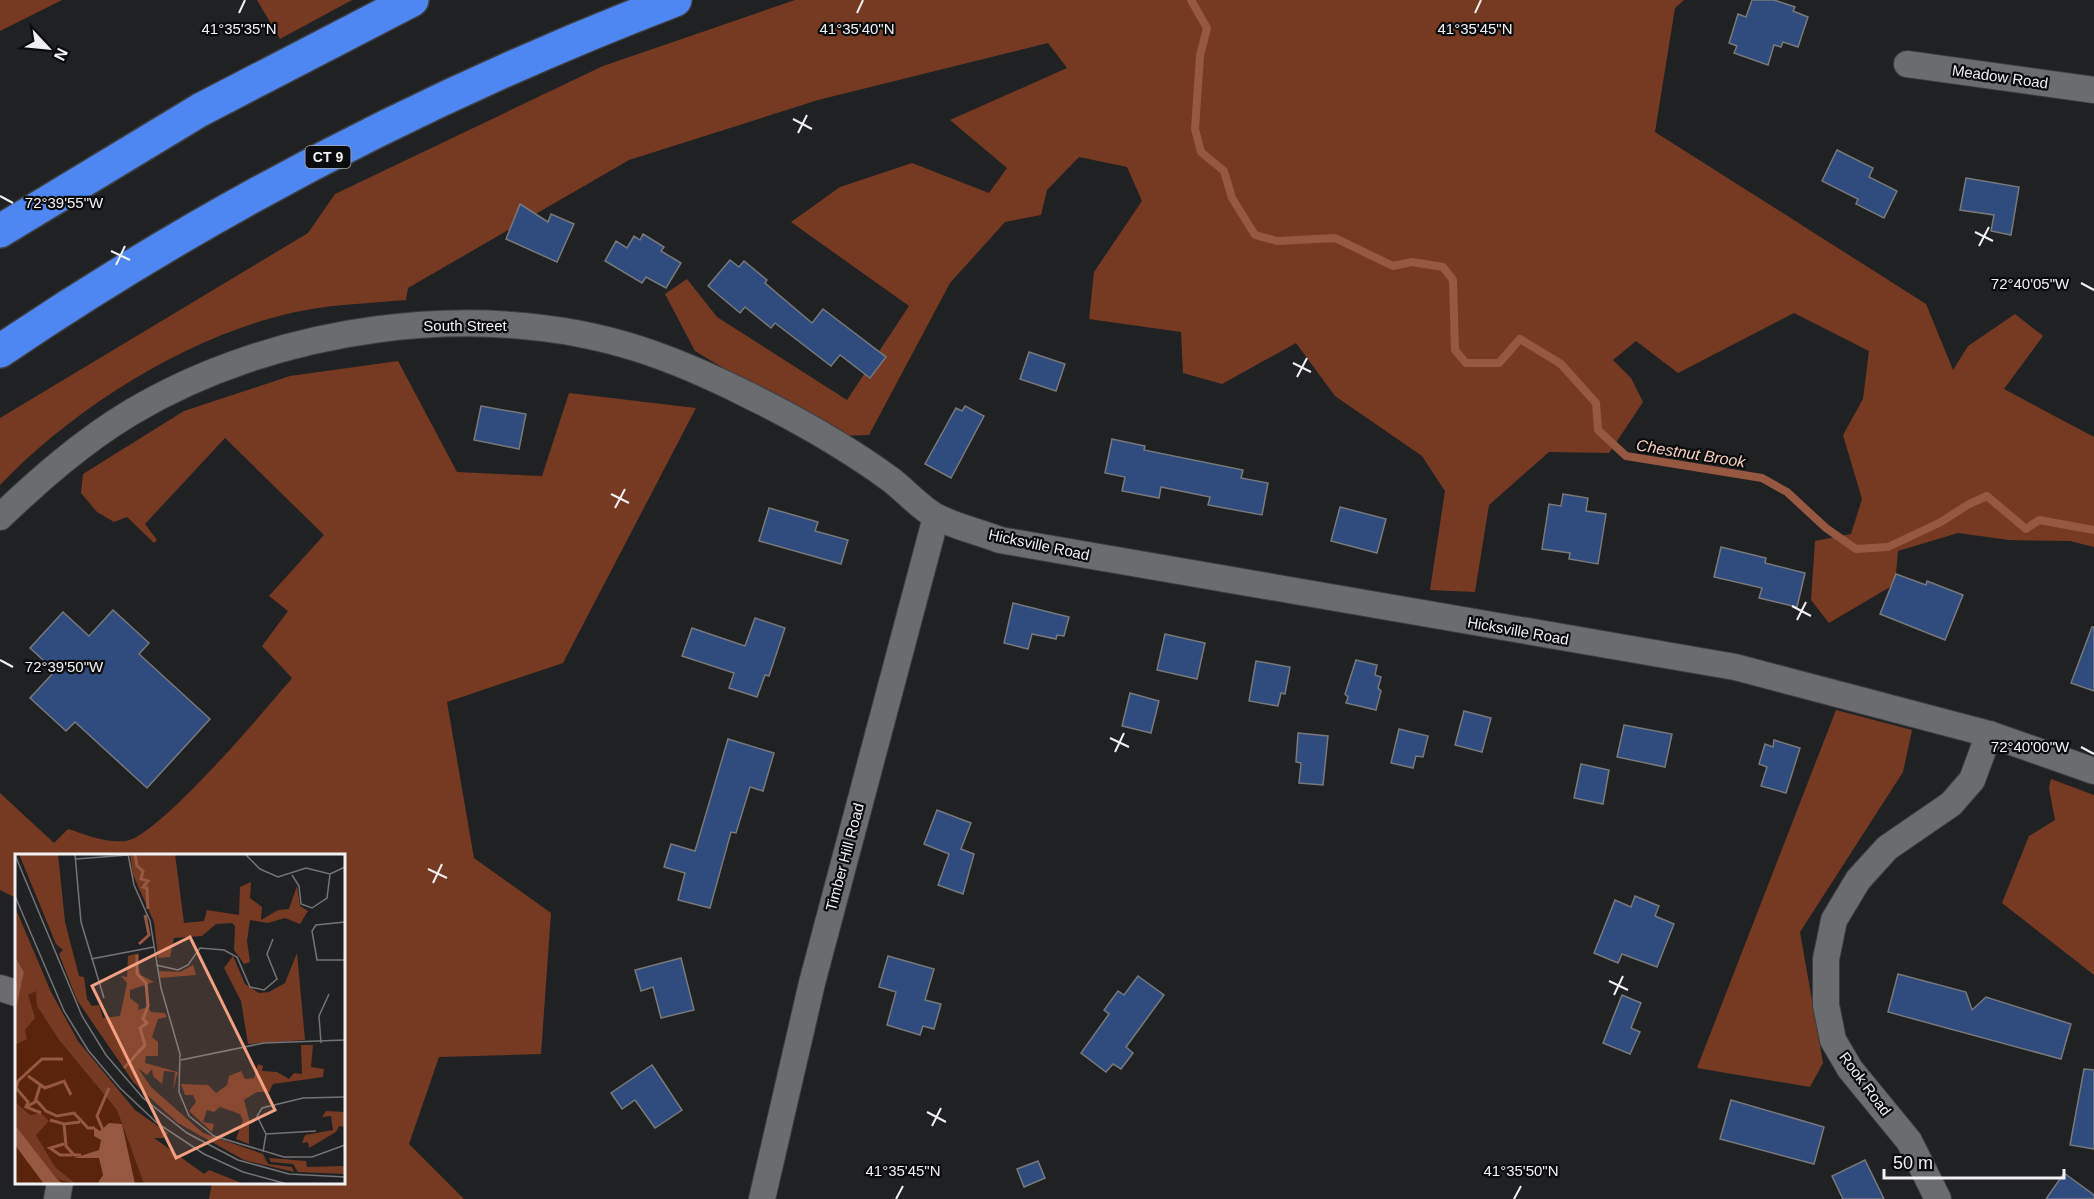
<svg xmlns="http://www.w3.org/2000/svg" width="2094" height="1199" viewBox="0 0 2094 1199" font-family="Helvetica,sans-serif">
	<rect width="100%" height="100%" fill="#202123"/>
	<g fill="#763a23">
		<path d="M0,0h62l-62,31z"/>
		<path d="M257,0h95l-72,39z"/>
		<path d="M795,0h889l-9,8 -20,124 271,172 27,66 15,-24 47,-32 28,22 -39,53 90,48v110l-24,-6 -61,-1 -51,-7 -60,18 -3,33 -66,39 -18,-23 4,-59 36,-7 11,-35 -19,-64 20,-36 6,-48 -75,-38 -116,60 -42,-32 -23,19 18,18 12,24 -34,51 -60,-1 -60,53 -14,87 -45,-2 15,-99 -23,-35 -87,-60 -39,-53 -74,41 -39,-11 -2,-41 -92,-13 5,-47 48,-71 -15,-34 -48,-10 -32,33 -6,25 -36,7 -55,61 -81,152 -33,1 -141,-85 -30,-57 22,-15 30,38 130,83 62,-94 -118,-84 49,-35 72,-24 77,30 18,-25 -57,-48 117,-52 -19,-25 -230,57 -189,60 -221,128 -2,12c-33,3 -67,4 -100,10 -109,20 -230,95 -306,175v-67l308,-185 27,-39 268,-128z"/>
		<path d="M398,361l59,111 85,4 27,-83 127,15 -133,255 -116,39 27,156 77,55 -10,141 -102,3 -30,87 55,55h-255l3,-16 132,-1v-326h-328v42l-16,-8v-97l54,50 14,-14c19,6 37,14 58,12 33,-5 140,-132 166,-163l-30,-32 26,-35 -19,-15 55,-61 -99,-97 -80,86 12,16 -3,3 -27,-26 -13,5 -17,-10 -16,-19 2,-19 101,-63 106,-35z"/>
		<path d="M1836,710l76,20 -9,42 -103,160 23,131 -13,24 -113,-19z"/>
		<path d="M2051,779l43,16v180l-92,-72 27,-67 26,-16 -6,-32z"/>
	</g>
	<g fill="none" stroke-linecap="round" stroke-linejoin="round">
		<path stroke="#965840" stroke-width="8" d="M1191,0l16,28 -7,28 -5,73 6,23 23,19 8,27 23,37 22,6 58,-3 58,28 19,-4 31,5 10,13 2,70 11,13h33l21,-24 41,25 35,39 2,27 28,26 136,22 25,14 39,36 30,21 32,-2 53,-25 28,-18 18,-8 39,33 13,-9 55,10"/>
	</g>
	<g fill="#304b7e" stroke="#77797b" stroke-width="1.5">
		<path d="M1752,0h22l21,7 -2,4 15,6 -10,30 -15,-5 -2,5 -7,-2 -6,20 -34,-12 3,-7 -8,-3 9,-29 8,3z"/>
		<path d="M1837,150l36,18 -4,9 28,14 -13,27 -28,-14 2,-5 -36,-18z"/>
		<path d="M1966,178l53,9 -8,48 -20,-4 3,-16 -34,-5z"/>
		<path d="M520,204l28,18 3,-8 23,10 -17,38 -51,-23z"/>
		<path d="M643,234l21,13 -3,4 20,12 -15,25 -20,-11 -4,6 -37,-22 11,-20 11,7 7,-12 6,4z"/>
		<path d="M730,260l9,7 5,-6 23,19 -2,3 47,40 11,-14 63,48 -16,21 -30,-23 -9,11 -56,-43 -4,5 -26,-21 -5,6 -32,-27z"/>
		<path d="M1029,352l36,12 -9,27 -36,-12z"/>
		<path d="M481,406l45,8 -7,35 -45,-9z"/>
		<path d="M965,406l19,10 -33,62 -26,-14 31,-56 6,3z"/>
		<path d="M1112,439l33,7 -1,4 99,20 -2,8 27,5 -6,32 -54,-10 2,-8 -49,-10 -2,11 -37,-7 3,-14 -20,-4z"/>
		<path d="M1563,494l25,4 -2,13 20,3 -8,50 -29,-5 1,-6 -28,-4 7,-45 12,2z"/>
		<path d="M1340,507l46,12 -9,34 -46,-12z"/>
		<path d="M769,508l49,14 -3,9 33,9 -7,24 -82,-23z"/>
		<path d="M1721,547l45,11 -1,5 40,10 -8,34 -38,-9 3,-10 -48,-11z"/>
		<path d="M1896,574l30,11 1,-4 36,14 -18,45 -65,-26z"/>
		<path d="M1013,603l56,14 -5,19 -7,-1 -1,4 -24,-5 -4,15 -24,-6z"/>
		<path d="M113,610l36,33 -10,11 71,65 -63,69 -72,-66 -9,9 -36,-33 25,-27 -25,-23 33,-36 26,24z"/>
		<path d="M755,618l30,10 -16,48 -4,-1 -8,22 -28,-9 5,-15 -52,-17 10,-28 53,18z"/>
		<path d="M2092,627h2v64l-23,-8z"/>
		<path d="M1165,634l40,9 -8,36 -40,-9z"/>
		<path d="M1356,660l21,5 -2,10 6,2 -3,11 3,3 -5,19 -30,-7 2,-6 -3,-3z"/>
		<path d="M1256,661l34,6 -5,27 -4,-1 -3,13 -29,-5z"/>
		<path d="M1130,693l29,8 -8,32 -29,-7z"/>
		<path d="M1464,711l27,7 -9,34 -27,-7z"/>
		<path d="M1624,725l48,9 -7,33 -48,-10z"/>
		<path d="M1399,729l29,7 -5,21 -7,-1 -3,12 -22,-5z"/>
		<path d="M1298,733l30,3 -5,49 -24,-2 2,-20 -5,-1z"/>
		<path d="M728,739l46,14 -11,38 -13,-4 -14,46 -5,-1 -21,76 -32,-8 7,-27 -21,-6 7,-23 24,7z"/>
		<path d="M1774,740l26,8 -14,45 -25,-7 6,-19 -8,-3 6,-20 8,3z"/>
		<path d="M1581,764l28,6 -6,34 -29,-6z"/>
		<path d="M937,810l34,13 -10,26 13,5 -11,40 -25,-9 11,-31 -25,-10z"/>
		<path d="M1635,896l24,10 -4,10 19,8 -17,43 -35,-13 -4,9 -24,-10 21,-53 16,7z"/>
		<path d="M888,956l46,13 -9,31 16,4 -7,25 -11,-3 -3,9 -33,-10 9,-33 -17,-5z"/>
		<path d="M681,958l13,52 -33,8 -8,-31 -12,4 -6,-21z"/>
		<path d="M1898,974l68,18 6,18 14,-13 85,27 -10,35 -173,-47z"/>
		<path d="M1138,976l26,19 -38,52 7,6 -12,16 -8,-5 -7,8 -25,-19 28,-39 -5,-4 14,-19 6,4z"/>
		<path d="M1622,995l19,8 -10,25 9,4 -10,22 -27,-11z"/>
		<path d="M652,1065l30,45 -27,18 -20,-28 -13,9 -11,-16z"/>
		<path d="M2084,1069l10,1v79l-24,-4z"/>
		<path d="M1731,1100l93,27 -10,37 -94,-25z"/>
		<path d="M1865,1160l19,39h-41l-11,-23z"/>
		<path d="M1038,1161l7,17 -21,9 -7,-18z"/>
		<path d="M2064,1173l30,22v4h-48z"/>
	</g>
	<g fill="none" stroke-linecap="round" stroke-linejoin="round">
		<defs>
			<g id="minor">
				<path d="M1907,64l187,26"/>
				<path d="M0,517c40,-38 82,-75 130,-104 143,-86 348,-116 509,-64 37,12 73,28 107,45 49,24 100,53 144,85 15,11 30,29 47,38 20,10 42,15 63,23l735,127 254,67 105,37"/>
				<path d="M0,988l16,5"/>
				<path d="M57,1199l3,-17"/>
				<path d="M762,1199l50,-216 124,-466"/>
				<path d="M1938,1199l-29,-58 -59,-72 -17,-29 -7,-35v-46l8,-39 24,-40 29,-32 64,-44 21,-24 17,-46"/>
			</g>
			<g id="motorway">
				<path d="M0,231l200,-121 212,-110"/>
				<path d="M0,351c210,-142 438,-260 675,-351"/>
			</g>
		</defs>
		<use href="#minor" stroke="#3d3e40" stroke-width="28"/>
		<use href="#motorway" stroke="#3d3e40" stroke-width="36"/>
		<use href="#minor" stroke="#6b6c6f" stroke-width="26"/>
		<use href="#motorway" stroke="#4e86f2" stroke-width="33"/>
	</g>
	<path fill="none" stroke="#f1f1f3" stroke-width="2" d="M239,13l6,-13M857,13l6,-13M1475,13l6,-13M793,119l19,10M798,133l9,-18M0,196l13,7M1975,232l18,9M1979,246l10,-19M111,251l19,9M116,265l9,-19M2081,283l13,7M1293,363l18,9M1297,377l10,-19M611,494l18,9M615,508l10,-19M1792,606l19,10M1797,620l9,-18M0,660l13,7M1110,738l19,9M2081,747l13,7M1115,752l9,-19M428,869l19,9M433,883l9,-19M1609,981l19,9M1614,995l9,-19M927,1112l19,10M932,1126l9,-18M896,1199l7,-13M1514,1199l7,-13"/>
	<g text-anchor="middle" stroke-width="4.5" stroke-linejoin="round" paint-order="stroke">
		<rect fill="#0a0b0c" stroke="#acacae" stroke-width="1.5" x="305.5" y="146" width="45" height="22" rx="4.5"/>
		<g font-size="14" font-weight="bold" fill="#f1f1f3">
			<text x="328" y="162">CT 9</text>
		</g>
		<g font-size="15" fill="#f1f1f3" stroke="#0a0b0c">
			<text transform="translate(2000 77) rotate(8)" y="5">Meadow Road</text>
			<text x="465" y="331">South Street</text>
			<text transform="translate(1039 545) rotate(12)" y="5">Hicksville Road</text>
			<text transform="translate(1518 631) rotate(10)" y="5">Hicksville Road</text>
			<text transform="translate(845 857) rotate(-75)" y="5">Timber Hill Road</text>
			<text transform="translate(1865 1084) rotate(53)" y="5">Rook Road</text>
		</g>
		<g font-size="16" font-style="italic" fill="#f6cfc1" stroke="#0a0b0c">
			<text transform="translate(1691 453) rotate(9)" y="6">Chestnut Brook</text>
		</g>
	</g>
	<g transform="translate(15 854)">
		<rect width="330" height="330" fill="#202123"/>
		<path d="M16,137h6v15l22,34 58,70 27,74h-129v-191l13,2z" fill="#59230c"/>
		<path d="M4,0h39l7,68 14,54 5,1 3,22 5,7 7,-1 4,13 17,-2 7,-33 -6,-7 6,1 1,-21 11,-3 -3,9 5,13 13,7 -24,8v8l9,7 -1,5 10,-3 3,5 14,1 2,4 -9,2 -6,18 6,5v14h-12l-1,7 33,9 -5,19 2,-19 -11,-1 -2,13 -9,-8 -1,-7 -5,6 -9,-7 13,19 52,46 60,21 5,10 24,3 2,5 -50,-12 -34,-19 -32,-18 -44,-40 -57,-83 -18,-46 4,-4 -7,-6zM115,0h45l9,69 20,-2 3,-11 32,5 1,-28 11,-5 -1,16 12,9 -1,13 17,-10 11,-1 8,-23 3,20 8,5 -8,13 -15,-6 -17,5 -18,-3 -3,21 3,21 -6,2 -10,-14 1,-24 -3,-3 -16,1 -14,12 -28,2 -4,19 -12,1 -4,-36 -21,-47zM0,53l36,85 27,49 57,69 33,23 -4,5h-10l50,36 5,-4 35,14h-100l-27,-74 -58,-70 -22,-34 -1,-15 -8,4 7,23 -10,12 2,9 -12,6v-31l9,-42 -9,-16zM282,99l8,87 -57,4 -7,-43 -17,-33 9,-12 12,28 14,9 10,-1 16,-9zM178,111l3,10 -36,3 -1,-7 21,1zM286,191h12l-2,22 13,2 -1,8 -50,7 -4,8h-12l-13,8 5,19v25l-13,-5 7,-19 -3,-6 -20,-7 -6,5 -7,-2 -4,12 11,2 -2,8 -23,-21 7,-9 -3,-7h-8l-4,-11 27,1 8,8 11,-8 2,-9 12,-5 4,8 9,-1 4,-14 5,2 -1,5 15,1 12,7 5,-6 8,1zM0,248l15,13 11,-2 8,8 -13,14 19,32 21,17 -19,-5 -42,-54zM311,257l19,1v15l-6,-1 -3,6 -27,16 -1,-6 -6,1 3,-8 28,-5 -2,-14 -9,1zM254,304l37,3 1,6 38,-1v8l-47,-2 -5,-8 -22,-2z" fill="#763a23"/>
		<path d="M0,102l9,16 -9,42zM94,269l13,1 13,60h-38l6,-9 -4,-17h-25l25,-8 2,-10 -7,-4v-9l6,4zM0,271l42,54 6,5h-19l-29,-39z" fill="#965840"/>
		<path fill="none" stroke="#965840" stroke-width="3" d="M120,0l2,12 6,5 -2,8 7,2 -5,6 4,1 1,21M124,90l10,-9 -4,-20M109,214l21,-23 -5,-17 7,-5 -4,-4 5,-13 -2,-23 -9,-9v-19M13,222l17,12 19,-7 7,14M21,246l10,11 11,5 17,-3 14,15h7M11,253l9,-5 5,-16M26,259l-15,-6 2,-5 -12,-14 2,-7 24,-22h21M35,266l14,4 16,-2M49,270l2,22 8,9h7M88,276l-6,-14 12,-28M49,290l-14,4 10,7h12"/>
		<path fill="none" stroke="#747476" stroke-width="1.5" d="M60,0l6,68 23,76M113,0l6,31 16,36 11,67 19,66 -1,38 10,24 25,20 70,21h28l33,-12M230,0l15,15 18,8 28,-9 24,6 15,-7M0,1l67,161 24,39 37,43 44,35 51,27 51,14 56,3M61,5l52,-4M277,21l7,11 2,18 11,4 15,-10 3,-24M0,42l49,115 24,39 32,38 37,35 47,31 39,18 44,12M330,68l-29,3 -4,6 5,29h28M76,105l63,-12M141,111l22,5 10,-5 12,-17 24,2 13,7 13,30 14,3 13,-11 -10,-25 6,-15M306,189l-2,-27 10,-22M166,206l83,-17 81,-3M251,280l50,-3M248,298l3,-18 -9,-18 5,-8 41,-10 42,-1"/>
		<path fill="#f2a081" fill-opacity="0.15" stroke="#f2a081" stroke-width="3" d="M175,83l85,173 -99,48 -84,-172z"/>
		<rect width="330" height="330" fill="none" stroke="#f1f1f3" stroke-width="3"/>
	</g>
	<g font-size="15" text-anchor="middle" fill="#f1f1f3" stroke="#0a0b0c" stroke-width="4.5" stroke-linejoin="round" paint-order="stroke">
		<text x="239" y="34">41°35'35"N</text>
		<text x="857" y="34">41°35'40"N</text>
		<text x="1475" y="34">41°35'45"N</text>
		<text x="64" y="208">72°39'55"W</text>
		<text x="2030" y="289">72°40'05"W</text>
		<text x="64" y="672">72°39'50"W</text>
		<text x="2030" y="752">72°40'00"W</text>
		<text x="903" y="1176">41°35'45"N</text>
		<text x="1521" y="1176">41°35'50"N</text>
	</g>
	<g transform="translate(48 48) rotate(116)" stroke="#0a0b0c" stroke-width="4.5" paint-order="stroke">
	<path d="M0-4.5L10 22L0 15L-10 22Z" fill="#f1f1f3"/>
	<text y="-9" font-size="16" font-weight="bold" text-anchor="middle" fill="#f1f1f3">N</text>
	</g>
	<path d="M1884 1169v9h180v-9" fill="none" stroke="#f1f1f3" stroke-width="3"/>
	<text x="1893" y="1169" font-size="18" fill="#f1f1f3" stroke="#0a0b0c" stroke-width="4.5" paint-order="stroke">50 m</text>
</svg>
